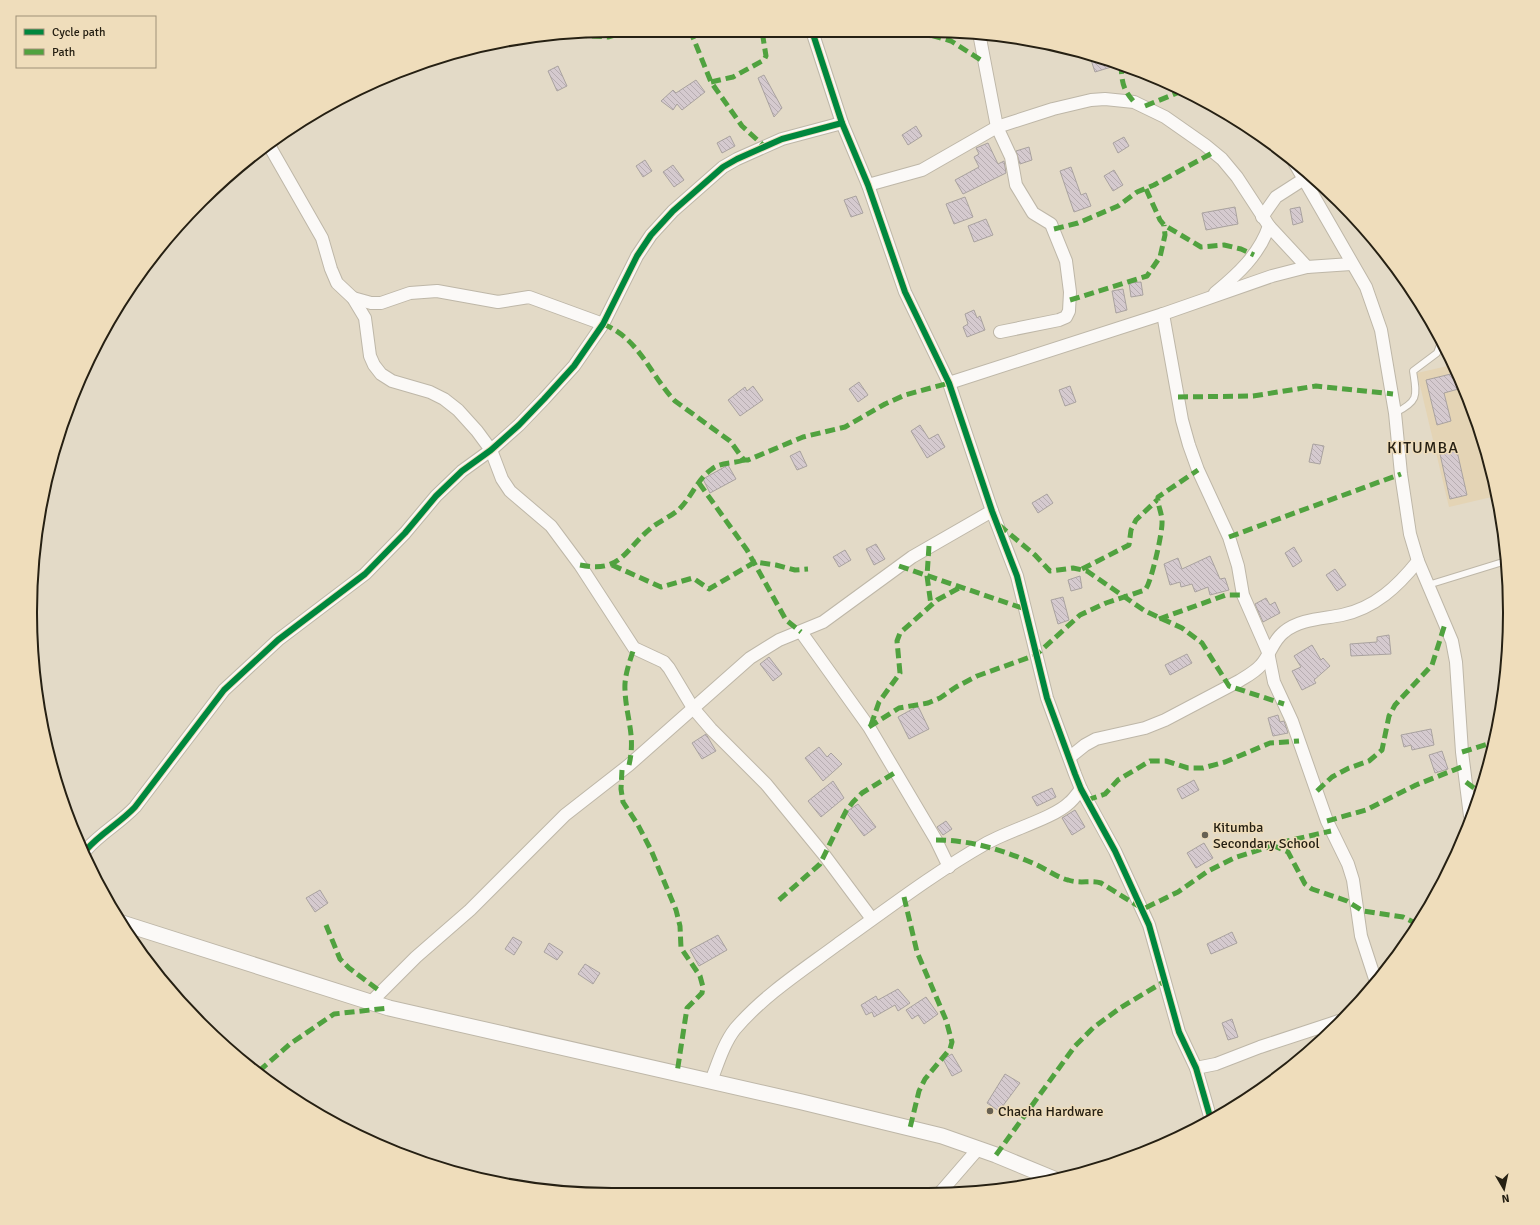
<svg xmlns="http://www.w3.org/2000/svg" width="1540" height="1225" viewBox="0 0 1540 1225" font-family="Signika,sans-serif">
	<defs>
		<pattern id="building-back-hatch" width="6" height="6" patternUnits="userSpaceOnUse"><rect width="6" height="6" fill="#d5cacf"/><path d="M-1 5l2 2M0 0l6 6M5-1l2 2" fill="none" stroke="#b7adb1"/></pattern>
	</defs>
	<rect width="100%" height="100%" fill="#e3dac7"/>
	<path fill="#e4d4b5" d="M1452,365l27,60 17,71 -47,11 -32,-134z"/>
	<g fill="url(#building-back-hatch)" stroke="#a9a29f">
		<path d="M1089,54l26,7 6,3 -26,8z"/>
		<path d="M558,66l9,20 -10,5 -9,-20z"/>
		<path d="M764,75l18,33 -8,9 -16,-39z"/>
		<path d="M696,80l9,12 -23,18 -5,-6 -4,6 -12,-9 12,-11 3,3z"/>
		<path d="M916,126l6,10 -14,9 -6,-10z"/>
		<path d="M730,136l5,10 -13,7 -5,-10z"/>
		<path d="M1124,137l5,9 -11,7 -5,-10z"/>
		<path d="M988,143l10,21 6,-3 2,12 -43,21 -8,-14 24,-13 -5,-10 5,-3 -3,-6z"/>
		<path d="M1029,147l3,13 -12,4 -4,-13z"/>
		<path d="M645,160l7,11 -9,6 -7,-11z"/>
		<path d="M673,165l11,15 -10,7 -11,-15z"/>
		<path d="M1071,167l10,28 5,-2 5,13 -17,6 -14,-41z"/>
		<path d="M1114,170l9,15 -10,6 -9,-15z"/>
		<path d="M856,196l7,17 -12,4 -7,-17z"/>
		<path d="M965,197l8,20 -19,7 -8,-20z"/>
		<path d="M1235,207l3,17 -32,6 -4,-17z"/>
		<path d="M1300,207l3,15 -10,3 -3,-16z"/>
		<path d="M986,219l7,16 -19,7 -6,-16z"/>
		<path d="M1141,282l2,13 -12,2 -2,-14z"/>
		<path d="M1123,289l4,21 -11,3 -4,-22z"/>
		<path d="M974,310l3,8 3,-2 5,14 -18,7 -4,-10 5,-3 -3,-10z"/>
		<path d="M1455,373l7,15 -18,5 7,28 -14,4 -11,-45z"/>
		<path d="M859,382l9,13 -10,7 -9,-13z"/>
		<path d="M753,386l10,14 -23,16 -12,-16 17,-13 2,4z"/>
		<path d="M1070,386l6,16 -11,4 -6,-16z"/>
		<path d="M920,425l9,14 9,-5 7,13 -18,11 -16,-27z"/>
		<path d="M1313,444l11,2 -4,18 -11,-2z"/>
		<path d="M800,451l7,15 -10,4 -7,-14z"/>
		<path d="M1457,451l10,44 -17,4 -10,-45z"/>
		<path d="M728,465l8,14 -26,14 -7,-14z"/>
		<path d="M1047,494l6,9 -15,10 -6,-10z"/>
		<path d="M876,544l9,15 -11,6 -8,-16z"/>
		<path d="M1294,547l8,14 -9,6 -8,-14z"/>
		<path d="M845,550l6,10 -12,7 -6,-10z"/>
		<path d="M1210,556l10,23 5,-1 4,12 -19,5 -2,-8 -13,5 -3,-8 -11,3 -1,-5 -10,3 -6,-21 14,-6 4,11z"/>
		<path d="M1335,569l11,16 -9,6 -11,-16z"/>
		<path d="M1080,576l2,12 -11,3 -3,-11z"/>
		<path d="M1063,597l6,23 -11,4 -7,-24z"/>
		<path d="M1266,598l4,7 5,-3 5,11 -17,9 -8,-18z"/>
		<path d="M1389,635l2,19 -40,2 -1,-12 27,-2v-5z"/>
		<path d="M1312,645l9,15 2,-2 7,8 -16,14 2,3 -14,7 -10,-19 9,-4 -7,-11z"/>
		<path d="M1187,654l5,9 -22,12 -5,-10z"/>
		<path d="M769,657l13,17 -9,7 -13,-17z"/>
		<path d="M918,706l11,23 -20,10 -11,-22z"/>
		<path d="M1278,715l2,7 4,-1 4,12 -15,3 -5,-18z"/>
		<path d="M1431,729l3,16 -22,5 -1,-5 -7,2 -3,-12z"/>
		<path d="M706,734l10,17 -14,8 -10,-16z"/>
		<path d="M819,747l8,10 4,-4 11,11 -19,17 -18,-23z"/>
		<path d="M1442,751l6,18 -13,4 -6,-18z"/>
		<path d="M1194,780l5,10 -17,9 -5,-10z"/>
		<path d="M833,781l11,17 -23,19 -13,-16z"/>
		<path d="M1052,788l4,9 -19,9 -5,-9z"/>
		<path d="M858,804l18,23 -12,9 -18,-24z"/>
		<path d="M1075,810l10,17 -13,8 -10,-17z"/>
		<path d="M946,821l6,8 -9,6 -6,-8z"/>
		<path d="M1204,843l9,15 -17,10 -9,-15z"/>
		<path d="M320,890l8,13 -13,9 -9,-14z"/>
		<path d="M1232,932l5,11 -26,11 -4,-10z"/>
		<path d="M718,935l9,15 -28,16 -9,-16z"/>
		<path d="M513,937l9,5 -8,13 -9,-6z"/>
		<path d="M549,943l14,9 -6,8 -13,-8z"/>
		<path d="M585,964l15,9 -7,11 -15,-10z"/>
		<path d="M898,989l12,14 -12,8 -3,-6 -21,12 -2,-5 -6,3 -5,-10 15,-9 2,4z"/>
		<path d="M926,997l12,17 -14,10 -6,-9 -6,4 -6,-9z"/>
		<path d="M1232,1019l6,18 -10,3 -6,-17z"/>
		<path d="M952,1054l10,17 -10,5 -9,-17z"/>
		<path d="M1005,1074l15,9 -21,28 -12,-8z"/>
	</g>
	<g fill="none" stroke-linecap="round" stroke-linejoin="round">
		<defs>
			<g id="service">
				<path d="M1395,413c24,-12 22,-17 18,-42l24,-18 4,-11"/>
				<path d="M1428,585l78,-24"/>
			</g>
			<g id="minor">
				<path d="M812,31l30,92 26,62 37,107 44,91 43,128 25,65 30,122 28,76 6,15 34,62 34,74 30,107 17,36 15,52"/>
				<path d="M979,33l18,94 14,30 5,28 17,28 18,11 15,37 4,31 -1,19 -3,6 -7,3 -59,12"/>
				<path d="M270,147l52,91 9,31 6,14 16,15 12,20 5,38 4,9 7,9 11,7 38,11 14,7 14,11 19,21 14,19 11,29 8,12 41,35 29,39 54,83 30,14 5,6 24,40 18,21 55,55 59,72 47,63"/>
				<path d="M1294,162l72,125 15,43 14,83 6,61 9,60 8,27 34,80 4,21 6,90 8,64"/>
				<path d="M868,185l54,-15 75,-43 56,-18 38,-9 14,-1 29,3 31,15 40,28 17,14 15,18 32,49 38,41"/>
				<path d="M1262,217l14,-20 28,-18"/>
				<path d="M1215,293c23,-19 44,-38 54,-67"/>
				<path d="M353,298l18,5h10l29,-10 27,-2 61,11 31,-5 74,27"/>
				<path d="M1163,314l19,106 7,25 9,25 31,67 9,29 5,29 25,57 6,30 18,39 35,100 21,43 5,16 8,56 15,46"/>
				<path d="M949,383l214,-69 109,-38 35,-9 44,-3"/>
				<path d="M801,632l68,95 67,113 13,27"/>
				<path d="M1070,757l15,-12 11,-6 49,-11 20,-8 74,-39c8,-5 16,-9 22,-16 9,-10 12,-25 23,-33 16,-13 38,-13 58,-17 33,-7 56,-29 76,-54"/>
				<path d="M86,850c15,-17 34,-27 49,-43l89,-117 54,-50 87,-66 40,-41 31,-37 26,-25 29,-21 28,-25 25,-26 30,-33 29,-42 34,-68 14,-21 22,-24 50,-44 14,-8 45,-20 60,-16"/>
				<path d="M371,1002l45,-45 54,-47 95,-95 64,-50 121,-107 29,-18 44,-18 89,-65 80,-46"/>
				<path d="M1196,1068l20,-4 44,-17 79,-26"/>
				<path d="M711,1081c7,-18 13,-38 24,-52 29,-34 68,-59 103,-85 48,-34 96,-71 147,-100 22,-13 69,-26 84,-41 5,-4 8,-9 12,-14"/>
				<path d="M939,1194l39,-45"/>
			</g>
			<path id="tertiary" d="M122,923l267,85 413,94 140,34 54,19 58,24"/>
		</defs>
		<use href="#service" stroke="#beb7a8" stroke-width="8"/>
		<use href="#minor" stroke="#beb7a8" stroke-width="14"/>
		<use href="#tertiary" stroke="#beb7a8" stroke-width="17"/>
		<use href="#service" stroke="#fbf9f7" stroke-width="6"/>
		<use href="#minor" stroke="#fbf9f7" stroke-width="12"/>
		<use href="#tertiary" stroke="#fbf9f7" stroke-width="15"/>
		<g stroke="#50a23f" stroke-width="5" stroke-dasharray="10 5" stroke-linecap="butt">
			<path d="M690,30l21,52 31,44 22,20"/>
			<path d="M917,31l34,10 33,21"/>
			<path d="M577,35l31,2 25,-7"/>
			<path d="M1121,64c1,18 1,24 13,38"/>
			<path d="M711,82l22,-5 31,-17 2,-4 -4,-25"/>
			<path d="M1145,106l37,-15"/>
			<path d="M1146,189l14,31 4,5 37,22 23,-2 17,4 13,6"/>
			<path d="M1054,229l24,-6 40,-17 19,-14 17,-7 60,-33"/>
			<path d="M1070,300l77,-24 13,-19 5,-22 -1,-10"/>
			<path d="M603,324c37,15 47,51 72,77l55,40 14,19h4l55,-23 42,-10 40,-23 20,-9 44,-12"/>
			<path d="M1178,397l75,-1 63,-10 77,8"/>
			<path d="M699,483l48,67 39,70 15,12"/>
			<path d="M999,525l36,30 15,16 23,-3 14,3 58,40 37,17 20,15 27,43 55,18"/>
			<path d="M1229,537l172,-63"/>
			<path d="M929,546l-2,30 4,29"/>
			<path d="M580,565c42,8 43,-14 71,-37 10,-8 24,-13 32,-23 10,-12 16,-27 29,-36 9,-7 21,-5 32,-9"/>
			<path d="M612,565l49,22 32,-9 16,11 46,-27 21,3 19,5 13,-1"/>
			<path d="M899,566l126,43"/>
			<path d="M1082,569l47,-24 2,-15 5,-10 21,-20"/>
			<path d="M1159,619l67,-24h17"/>
			<path d="M871,725l8,-23 21,-29 -3,-32 3,-8 37,-33 24,-13"/>
			<path d="M869,727l30,-19 29,-5 12,-5 16,-11 21,-11 59,-21 44,-40 26,-12 39,-13c6,-6 18,-59 17,-69 0,-8 -5,-17 -4,-24l40,-27"/>
			<path d="M1462,752l32,-10"/>
			<path d="M629,765c7,-30 -3,-47 -4,-75 -1,-14 5,-29 9,-42"/>
			<path d="M622,770l-1,19 2,13 15,23 13,25 25,60 4,16 1,22 19,28 3,11 -1,6 -15,15 -10,65"/>
			<path d="M1466,782l13,10"/>
			<path d="M1317,791l15,-14 17,-9 20,-7 13,-11 7,-34 6,-11 37,-40 13,-41"/>
			<path d="M1087,800l18,-6 13,-14 32,-19h16l22,7h15l22,-6 45,-19 29,-2"/>
			<path d="M1327,821l39,-11 50,-25 48,-19"/>
			<path d="M936,840c35,0 67,10 99,24 11,5 21,13 33,16 12,4 22,0 33,3l42,26 35,-17 30,-21 26,-13 53,-17 44,-10"/>
			<path d="M1272,845l16,7 17,32 7,5 35,12 16,10 40,6 14,7"/>
			<path d="M904,897l13,55 29,68 6,22 -2,7 -25,30 -6,12 -9,37"/>
			<path d="M779,900l41,-36 26,-53 7,-9 9,-9 34,-21"/>
			<path d="M326,925l14,34 9,9 32,24"/>
			<path d="M259,1071l31,-27 44,-30 55,-6"/>
			<path d="M996,1155l79,-109 18,-18 27,-20 45,-27"/>
		</g>
		<defs>
			<g id="cycleway">
				<path d="M812,31l30,92 26,62 37,107 44,91 43,128 25,65 30,122 28,76 6,15 34,62 34,74 30,107 17,36 15,52"/>
				<path d="M86,850c15,-17 34,-27 49,-43l89,-117 54,-50 87,-66 40,-41 31,-37 26,-25 29,-21 28,-25 25,-26 30,-33 29,-42 34,-68 14,-21 22,-24 50,-44 14,-8 45,-20 60,-16"/>
			</g>
		</defs>
		<use href="#cycleway" stroke="#efddbb" stroke-width="8"/>
		<use href="#cycleway" stroke="#00873e" stroke-width="6"/>
	</g>
	<g fill="#686152" stroke="#efddbb" stroke-width="1.5">
		<circle cx="1205" cy="835" r="4"/>
		<circle cx="990" cy="1111" r="4"/>
	</g>
	<g text-anchor="middle" stroke-width="3" stroke-linejoin="round" paint-order="stroke">
		<g font-size="14" fill="#262013" stroke="#efddbb" text-anchor="start">
			<text x="1213" y="832">Kitumba<tspan x="1213" dy="16">Secondary School</tspan></text>
			<text x="998" y="1116">Chacha Hardware</text>
		</g>
		<g font-size="16" letter-spacing="1" fill="#262013" stroke="#efddbb">
			<text x="1423" y="453">KITUMBA</text>
		</g>
	</g>
	<path d="M0 0H1540V1225H0ZM612 37H928A575 575 0 0 1 1503 612V613A575 575 0 0 1 928 1188H612A575 575 0 0 1 37 613V612A575 575 0 0 1 612 37Z" fill="#efddbb" fill-rule="evenodd"/>
	<path fill="none" stroke="#262013" stroke-width="2" d="M612 37H928A575 575 0 0 1 1503 612V613A575 575 0 0 1 928 1188H612A575 575 0 0 1 37 613V612A575 575 0 0 1 612 37Z"/>
	<rect x="16" y="16" width="140" height="52" fill="#efddbb" stroke="#9f9178"/>
	<rect x="24" y="29" width="20" height="6" fill="#00873e" stroke="#9f9178"/>
	<text x="52" y="36" font-size="12" fill="#262013">Cycle path</text>
	<rect x="24" y="49" width="20" height="6" fill="#50a23f" stroke="#9f9178"/>
	<text x="52" y="56" font-size="12" fill="#262013">Path</text>
	<g transform="translate(1504 1189) rotate(171)" stroke="#efddbb" stroke-width="3" paint-order="stroke">
	<path d="M0-3L7 15L0 10L-7 15Z" fill="#262013"/>
	<text y="-6" font-size="11" font-weight="bold" text-anchor="middle" fill="#262013">N</text>
	</g>
</svg>
